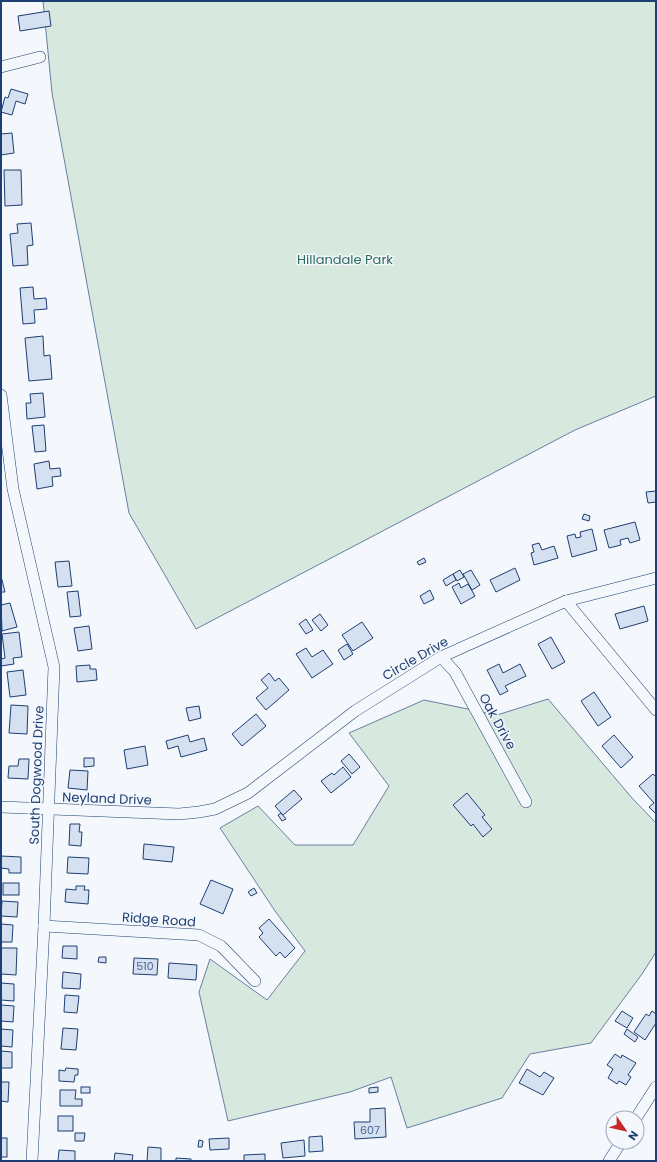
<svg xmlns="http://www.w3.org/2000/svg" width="657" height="1162" viewBox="0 0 657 1162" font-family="Poppins,sans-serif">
	<rect width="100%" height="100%" fill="#f4f7fb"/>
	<g fill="#d7e8df" stroke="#687fa3">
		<path d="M43,1h613v395l-81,34 -379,199 -67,-116 -77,-420z"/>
		<path d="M548,699l84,99 24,25v129l-14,22 -51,69 -61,11 -28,44 -95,30 -16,-51 -41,15 -122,29 -29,-129 11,-33 57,41 38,-49 -30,-40 -55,-83 38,-22 37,39h58l36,-59 -40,-53 75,-33 73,15z"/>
	</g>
	<g fill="#d5e0f0" stroke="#1d3f73">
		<path d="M49,11l2,15 -31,5 -2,-15z"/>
		<path d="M11,89l17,5 -3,10 -9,-3 -4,14 -11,-3 4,-15 3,1z"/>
		<path d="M12,133l2,20 -13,2v-21z"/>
		<path d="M4,170h17l1,35 -17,1z"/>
		<path d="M31,223l2,22 -6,1 1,19 -15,1 -3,-32 8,-1 -1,-9z"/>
		<path d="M33,287l1,12 12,-1 1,11 -13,1 1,13 -12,1 -3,-36z"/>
		<path d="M43,336l1,20 6,-1 2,24 -23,2 -4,-43z"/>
		<path d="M43,393l2,24 -18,2 -1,-16h5l-1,-9z"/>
		<path d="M44,425l2,26 -11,1 -3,-26z"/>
		<path d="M49,461l1,8 10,-1 1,8 -9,1 1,9 -16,3 -3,-25z"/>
		<path d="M656,491v11l-8,1 -2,-11z"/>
		<path d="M584,514l6,2 -1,5 -7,-2z"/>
		<path d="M635,522l5,18 -10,3 -2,-5 -8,2 1,5 -12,3 -5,-18z"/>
		<path d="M592,529l5,21 -25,7 -5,-21 8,-2 1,4 5,-1 -1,-5z"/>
		<path d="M539,543l3,7 12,-4 4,12 -24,7 -3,-12 3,-1 -2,-7z"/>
		<path d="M424,558l2,4 -7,3 -2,-3z"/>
		<path d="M69,561l3,25 -14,1 -3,-25z"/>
		<path d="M515,568l5,12 -24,12 -6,-12z"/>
		<path d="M460,570l4,7 -7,4 -4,-7z"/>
		<path d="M471,570l9,15 -8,5 -9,-16z"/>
		<path d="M453,574l3,6 -10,6 -3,-6z"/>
		<path d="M1,576l4,16h-4z"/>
		<path d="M459,583l2,5 7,-4 7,12 -14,8 -9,-17z"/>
		<path d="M430,590l4,9 -10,5 -4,-8z"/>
		<path d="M78,591l3,25 -11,1 -3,-25z"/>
		<path d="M10,603l7,24 -15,4 -1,-26z"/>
		<path d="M644,606l4,15 -28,8 -5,-15z"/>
		<path d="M320,614l8,11 -7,6 -9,-11z"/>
		<path d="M306,619l7,11 -7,4 -7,-10z"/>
		<path d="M362,622l11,16 -20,13 -11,-16z"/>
		<path d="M89,626l3,23 -14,2 -4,-23z"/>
		<path d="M19,632l3,25 -9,1 1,6 -13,2v-7l4,-1 -3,-24z"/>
		<path d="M551,637l14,25 -13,7 -14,-25z"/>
		<path d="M347,644l6,10 -9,6 -6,-10z"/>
		<path d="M306,648l6,9 11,-7 10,14 -21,14 -16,-24z"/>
		<path d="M499,664l4,9 17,-9 6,12 -21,10 3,5 -8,4 -13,-25z"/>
		<path d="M90,665v4h6l1,11 -20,2 -1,-16z"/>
		<path d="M23,670l3,25 -16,2 -3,-25z"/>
		<path d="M269,673l6,8 4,-3 10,12 -23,20 -10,-12 12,-10 -7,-8z"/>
		<path d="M594,692l17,25 -13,9 -17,-25z"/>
		<path d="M11,705l17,1 -1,28 -18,-1z"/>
		<path d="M199,706l2,12 -12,3 -3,-13z"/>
		<path d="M256,714l10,12 -24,20 -10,-12z"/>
		<path d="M188,735l2,7 14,-4 3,12 -26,7 -3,-11 -10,3 -2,-8z"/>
		<path d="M614,735l19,22 -12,11 -19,-22z"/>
		<path d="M145,746l3,19 -21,4 -3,-19z"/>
		<path d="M349,754l11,13 -8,7 -11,-13z"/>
		<path d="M84,758h10v8l-10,1z"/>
		<path d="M19,759h10l-1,20 -20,-1 1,-12h9z"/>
		<path d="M343,767l8,10 -20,16 -10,-12 11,-8 2,2z"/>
		<path d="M70,770l18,1 -1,19 -19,-2z"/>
		<path d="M653,774l3,3v35l-1,1 -6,-6 5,-4 -15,-17z"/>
		<path d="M294,790l8,9 -19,16 -8,-9z"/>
		<path d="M467,793l18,22 -3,2 10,12 -9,8 -10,-13 -2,2 -18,-21z"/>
		<path d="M281,813l5,6 -4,2 -4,-6z"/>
		<path d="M70,824h10l-1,8h3l-1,14 -12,-1z"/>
		<path d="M144,844l30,3 -2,15 -29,-3z"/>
		<path d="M1,856l20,1v16h-12v-4l-8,-1z"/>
		<path d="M68,857l21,1 -1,16 -21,-1z"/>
		<path d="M211,880l22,9 -10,25 -23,-10z"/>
		<rect x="3" y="883" width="16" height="12"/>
		<path d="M76,886h9l-1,4h5l-1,14 -23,-2 1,-13 10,1z"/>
		<path d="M254,888l3,5 -6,3 -3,-4z"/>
		<path d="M2,901l16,1 -1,15 -16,-1z"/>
		<path d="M269,919l26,29 -10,10 -5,-6 -4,4 -17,-19 4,-4 -4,-5z"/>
		<path d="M1,924l12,1 -1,17h-11z"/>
		<path d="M63,946h14v13l-15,-1z"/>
		<path d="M1,948h16l-1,27 -15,-1z"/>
		<path d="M99,957h7v6l-8,-1z"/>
		<path d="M134,958l24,1 -1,16 -24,-1z"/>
		<path d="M169,963l28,2 -1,15 -28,-2z"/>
		<path d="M63,972l18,2 -1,15 -18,-1z"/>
		<path d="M1,983l13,1v17l-13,-1z"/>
		<path d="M65,995l14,1 -2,17 -13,-1z"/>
		<path d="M1,1005l13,1 -1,16 -12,-1z"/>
		<path d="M622,1011l11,7 -6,10 -12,-7z"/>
		<path d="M652,1011l4,3v9l-11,17 -11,-8 12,-18 3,2z"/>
		<path d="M63,1028l15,1 -2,21 -15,-1z"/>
		<path d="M1,1029l12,1 -1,17 -11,-1z"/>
		<path d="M627,1029l11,8 -3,5 -11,-8z"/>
		<path d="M1,1051l11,1v16h-11z"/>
		<path d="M615,1054l6,4 1,-3 14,8 -8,12 3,2 -5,8 -7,-4 -2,3 -9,-6 5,-9 -6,-4z"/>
		<path d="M66,1068l12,1v6h-3l-1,7 -15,-1v-11l6,1z"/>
		<path d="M527,1069l13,8 4,-5 10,6 -11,17 -24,-12z"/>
		<path d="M1,1082h8l-1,20 -7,-1z"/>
		<rect x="81" y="1087" width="9" height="6"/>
		<path d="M378,1087v5l-9,1v-5z"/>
		<path d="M60,1090h16l-1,9h7v7h-22z"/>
		<path d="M385,1108l1,29 -31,2 -1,-17h16v-13z"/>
		<rect x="58" y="1116" width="15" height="15"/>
		<path d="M75,1133h10l-1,8h-9z"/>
		<path d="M322,1136l1,15 -14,1v-15z"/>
		<rect x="1" y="1138" width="6" height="19"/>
		<path d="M229,1138v11l-19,1 -1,-11z"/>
		<path d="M199,1140l4,1 -1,6h-4z"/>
		<path d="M304,1140l1,16 -22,2 -2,-15z"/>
		<path d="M148,1147l13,1v13h-14z"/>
		<path d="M59,1150l16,1v10h-17z"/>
		<path d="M115,1153l18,2 -1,6h-18z"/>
		<path d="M265,1154v7h-21v-6z"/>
		<path d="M176,1158l15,1v2h-15z"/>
	</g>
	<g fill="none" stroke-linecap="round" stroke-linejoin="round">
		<defs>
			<g id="minor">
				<path d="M1,67l39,-10"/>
				<path d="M1,395l12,94 41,178 -10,259 -12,235"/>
				<path d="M566,601l90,109"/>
				<path d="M441,657l14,15 71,130"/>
				<path d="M1,807l178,7 20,-2 16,-3 33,-16 107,-82 86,-54 125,-56 90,-23"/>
				<path d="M44,926l155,9 22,11 34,35"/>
				<path d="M636,1118l20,-31"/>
				<path d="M609,1161l12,-19"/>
			</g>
		</defs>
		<use href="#minor" stroke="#1d3f73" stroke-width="12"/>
		<use href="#minor" stroke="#f4f7fb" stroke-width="11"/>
	</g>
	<g text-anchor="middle" stroke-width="3" stroke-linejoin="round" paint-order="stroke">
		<g font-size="11" fill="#4b6792">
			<text x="145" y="970">510</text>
			<text x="370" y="1134">607</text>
		</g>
		<g font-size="13" fill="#2c6c60" stroke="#f4f7fb">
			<text x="345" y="264">Hillandale Park</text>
		</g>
		<g font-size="13" fill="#1d3f73" stroke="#f4f7fb">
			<text transform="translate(415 658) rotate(-30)" y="5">Circle Drive</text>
			<text transform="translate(498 721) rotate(61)" y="5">Oak Drive</text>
			<text transform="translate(36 775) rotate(-88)" y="5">South Dogwood Drive</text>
			<text transform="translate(107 798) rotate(2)" y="5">Neyland Drive</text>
			<text transform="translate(159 919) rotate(4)" y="5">Ridge Road</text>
		</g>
	</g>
	<rect width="657" height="1162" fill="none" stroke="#1d3f73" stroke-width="4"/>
	<g transform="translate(625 1130) rotate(124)"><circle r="19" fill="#f4f7fb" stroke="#9eadc5"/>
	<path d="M0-3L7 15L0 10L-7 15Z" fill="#c62828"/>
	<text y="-6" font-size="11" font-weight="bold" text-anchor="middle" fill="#1d3f73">N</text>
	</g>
</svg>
